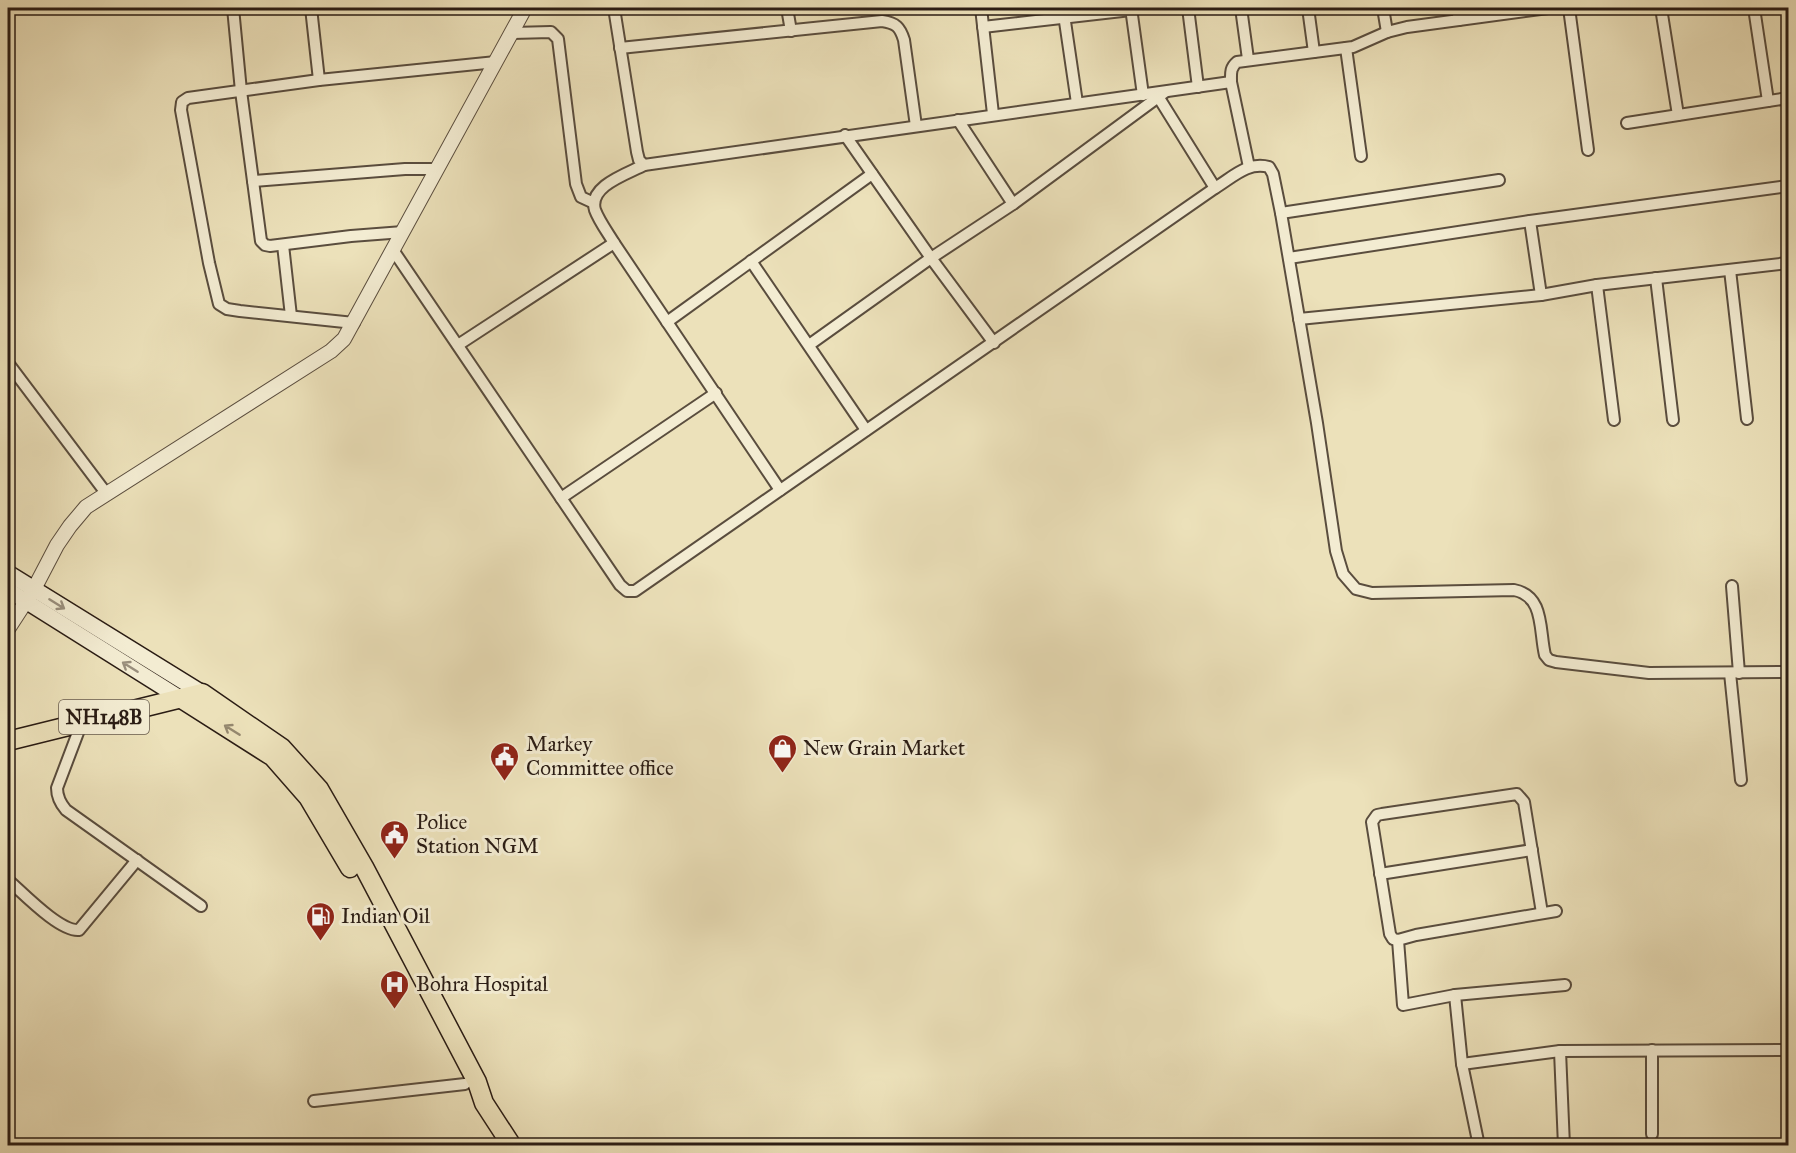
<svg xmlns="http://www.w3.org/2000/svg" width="1796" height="1153" viewBox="0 0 1796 1153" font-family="'IM FELL Great Primer',serif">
	<rect width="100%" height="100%" fill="#ece1ba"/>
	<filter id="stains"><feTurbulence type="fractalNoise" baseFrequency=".00333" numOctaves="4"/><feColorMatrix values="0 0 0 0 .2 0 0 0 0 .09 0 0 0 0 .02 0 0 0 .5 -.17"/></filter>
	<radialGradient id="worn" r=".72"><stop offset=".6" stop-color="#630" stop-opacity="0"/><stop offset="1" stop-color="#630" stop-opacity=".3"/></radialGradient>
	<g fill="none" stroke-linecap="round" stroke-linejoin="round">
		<path stroke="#776a56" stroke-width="4" d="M422,1146l36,-6 3,6"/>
		<defs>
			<g id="minor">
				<path d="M233,8l8,83 20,150 4,4 5,1 81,-10 52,-4"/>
				<path d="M311,8l8,72"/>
				<path d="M614,8l23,144 2,8 5,5 587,-83"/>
				<path d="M787,8l4,23"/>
				<path d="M981,8l12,106"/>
				<path d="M1063,8l14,95"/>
				<path d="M1131,8l12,87"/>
				<path d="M1188,8l10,79"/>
				<path d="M1241,8l7,51"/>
				<path d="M1308,8l6,44"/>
				<path d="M1383,8l4,24"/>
				<path d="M1457,8l2,12"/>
				<path d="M1569,8l19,142"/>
				<path d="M1661,8l17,107"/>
				<path d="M1754,8l14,93"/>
				<path d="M983,27l148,-17"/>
				<path d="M512,33l39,-1 7,7 18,145 5,13 13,6"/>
				<path d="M620,48l262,-27c14,2 18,6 22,19l12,86"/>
				<path d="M1346,48l15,108"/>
				<path d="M1159,98l56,90"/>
				<path d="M958,120l55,84"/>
				<path d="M1627,123l161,-25"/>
				<path d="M845,135l86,123 63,85"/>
				<path d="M644,165c-17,9 -56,21 -49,45 4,11 13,23 19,33l166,247"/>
				<path d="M1249,167l-18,-85c0,-9 -1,-14 6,-20l116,-15 34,-15 20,-5 141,-19"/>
				<path d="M253,181l152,-12h32"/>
				<path d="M1281,213l218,-33"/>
				<path d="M1530,221l11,74"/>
				<path d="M283,245l8,71"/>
				<path d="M393,250l227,335 7,6h8l580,-403c18,-11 33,-27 54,-21l4,7 8,39 36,210 19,128 7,23 13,15 16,4 142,-3c31,6 25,41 31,65l4,5 7,2 93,11 139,-1"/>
				<path d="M1289,258l241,-37 258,-35"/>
				<path d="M751,261l115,169"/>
				<path d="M1730,270l17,149"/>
				<path d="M1656,278l17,142"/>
				<path d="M1597,285l17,135"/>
				<path d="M1299,319l242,-24 56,-10 191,-22"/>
				<path d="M667,322l205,-148"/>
				<path d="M354,323l-114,-12 -13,-2 -8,-5 -10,-41 -28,-153 1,-8 6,-4 131,-18 177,-18"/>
				<path d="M458,345l156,-102"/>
				<path d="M809,345l122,-87 82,-54 152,-112"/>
				<path d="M8,363l98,130"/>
				<path d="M561,498l155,-105"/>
				<path d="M1732,586l7,87"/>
				<path d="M1730,673l11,107"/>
				<path d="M82,722l-25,66c0,9 3,15 9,22l135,96"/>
				<path d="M1380,874l152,-24"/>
				<path d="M8,880c15,13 52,52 71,50l58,-70"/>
				<path d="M1556,911l-140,24 -18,5 5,65 52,-10 110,-10"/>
				<path d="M1398,940l-5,-1 -3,-5 -18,-112 5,-7 5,-1 135,-20 7,8 18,111"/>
				<path d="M1455,995l7,69 17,82"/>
				<path d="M1652,1050v84"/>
				<path d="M1560,1051l4,95"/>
				<path d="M1462,1064l98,-13 228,-1"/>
				<path d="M314,1101l151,-17"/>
			</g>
			<path id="tertiary" d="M8,629l26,-40 23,-44 13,-19 16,-19 245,-156 13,-12 181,-331"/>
			<g id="secondary">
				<path d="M8,573l194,120"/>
				<path d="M8,590l172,108"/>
			</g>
			<g id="trunk">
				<path d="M180,698l93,59 35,40 42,71"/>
				<path d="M8,741l194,-48 80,55 37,41 45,78 113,215 7,21 28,43"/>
			</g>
		</defs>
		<use href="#minor" stroke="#5a4d3e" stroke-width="14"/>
		<use href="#tertiary" stroke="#5a4d3e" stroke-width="16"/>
		<use href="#secondary" stroke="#2a1c14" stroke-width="18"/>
		<use href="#trunk" stroke="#2a1c14" stroke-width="21"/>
		<use href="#minor" stroke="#f3ecd2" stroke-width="10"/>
		<use href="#tertiary" stroke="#f3ecd2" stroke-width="14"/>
		<use href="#secondary" stroke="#f3ecd2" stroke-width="15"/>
		<use href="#trunk" stroke="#ece1ba" stroke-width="18"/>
	</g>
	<defs><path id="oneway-shaft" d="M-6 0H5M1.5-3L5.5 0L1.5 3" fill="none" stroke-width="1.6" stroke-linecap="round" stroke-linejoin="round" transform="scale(1.5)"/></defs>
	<g stroke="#998e7c">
		<use href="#oneway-shaft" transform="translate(57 604) rotate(32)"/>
		<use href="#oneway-shaft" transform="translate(130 667) rotate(-148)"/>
	</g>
	<use stroke="#95886f" href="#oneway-shaft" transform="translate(232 730) rotate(-148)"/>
	<defs>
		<symbol id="shop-pin" viewBox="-11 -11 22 30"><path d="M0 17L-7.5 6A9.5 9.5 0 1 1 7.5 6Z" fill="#8f2418" stroke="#f3ecd2"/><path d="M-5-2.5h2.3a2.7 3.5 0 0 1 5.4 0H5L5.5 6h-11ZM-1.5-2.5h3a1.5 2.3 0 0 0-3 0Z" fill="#fff"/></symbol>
		<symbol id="civic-pin" viewBox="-11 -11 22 30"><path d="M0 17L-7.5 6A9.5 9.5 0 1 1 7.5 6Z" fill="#8f2418" stroke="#f3ecd2"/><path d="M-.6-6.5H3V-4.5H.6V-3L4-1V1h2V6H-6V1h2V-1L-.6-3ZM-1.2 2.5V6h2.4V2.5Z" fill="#fff"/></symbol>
		<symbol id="fuel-pin" viewBox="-11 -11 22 30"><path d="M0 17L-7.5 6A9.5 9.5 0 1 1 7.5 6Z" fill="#8f2418" stroke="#f3ecd2"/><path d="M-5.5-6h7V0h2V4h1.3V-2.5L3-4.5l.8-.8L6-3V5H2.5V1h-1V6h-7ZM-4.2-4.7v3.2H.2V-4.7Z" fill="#fff"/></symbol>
		<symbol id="hospital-pin" viewBox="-11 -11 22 30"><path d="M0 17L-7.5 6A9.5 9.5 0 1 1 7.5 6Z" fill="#8f2418" stroke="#f3ecd2"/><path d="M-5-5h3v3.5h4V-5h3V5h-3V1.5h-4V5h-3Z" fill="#fff"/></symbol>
	</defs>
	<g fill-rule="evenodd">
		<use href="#shop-pin" x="766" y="732" width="33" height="45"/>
		<use href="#civic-pin" x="488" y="740" width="33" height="45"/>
		<use href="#civic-pin" x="378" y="818" width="33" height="45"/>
		<use href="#fuel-pin" x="304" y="900" width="33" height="45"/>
		<use href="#hospital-pin" x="378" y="968" width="33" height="45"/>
	</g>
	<g text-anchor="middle" stroke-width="6" stroke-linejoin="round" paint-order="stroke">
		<rect fill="#f3ecd2" stroke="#665a4d" stroke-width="1.5" x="59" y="700" width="90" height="34" rx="4.5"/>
		<g font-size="20" font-weight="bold" fill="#2a1c14">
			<text x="104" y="724">NH148B</text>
		</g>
		<g font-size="21" fill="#2a1c14" stroke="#f3ecd2" text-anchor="start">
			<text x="526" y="751">Markey<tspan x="526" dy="24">Committee office</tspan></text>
			<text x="803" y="755">New Grain Market</text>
			<text x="416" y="829">Police<tspan x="416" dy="24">Station NGM</tspan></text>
			<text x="341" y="923">Indian Oil</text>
			<text x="416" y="991">Bohra Hospital</text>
		</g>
	</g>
	<rect width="1796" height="1153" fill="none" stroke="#ece1ba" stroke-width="30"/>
	<rect x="9" y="9" width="1778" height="1135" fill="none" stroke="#2a1c14" stroke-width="3"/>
	<rect x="15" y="15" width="1766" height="1123" fill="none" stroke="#2a1c14" stroke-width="1.5"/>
	<rect width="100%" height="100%" filter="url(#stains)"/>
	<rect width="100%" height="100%" fill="url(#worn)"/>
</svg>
